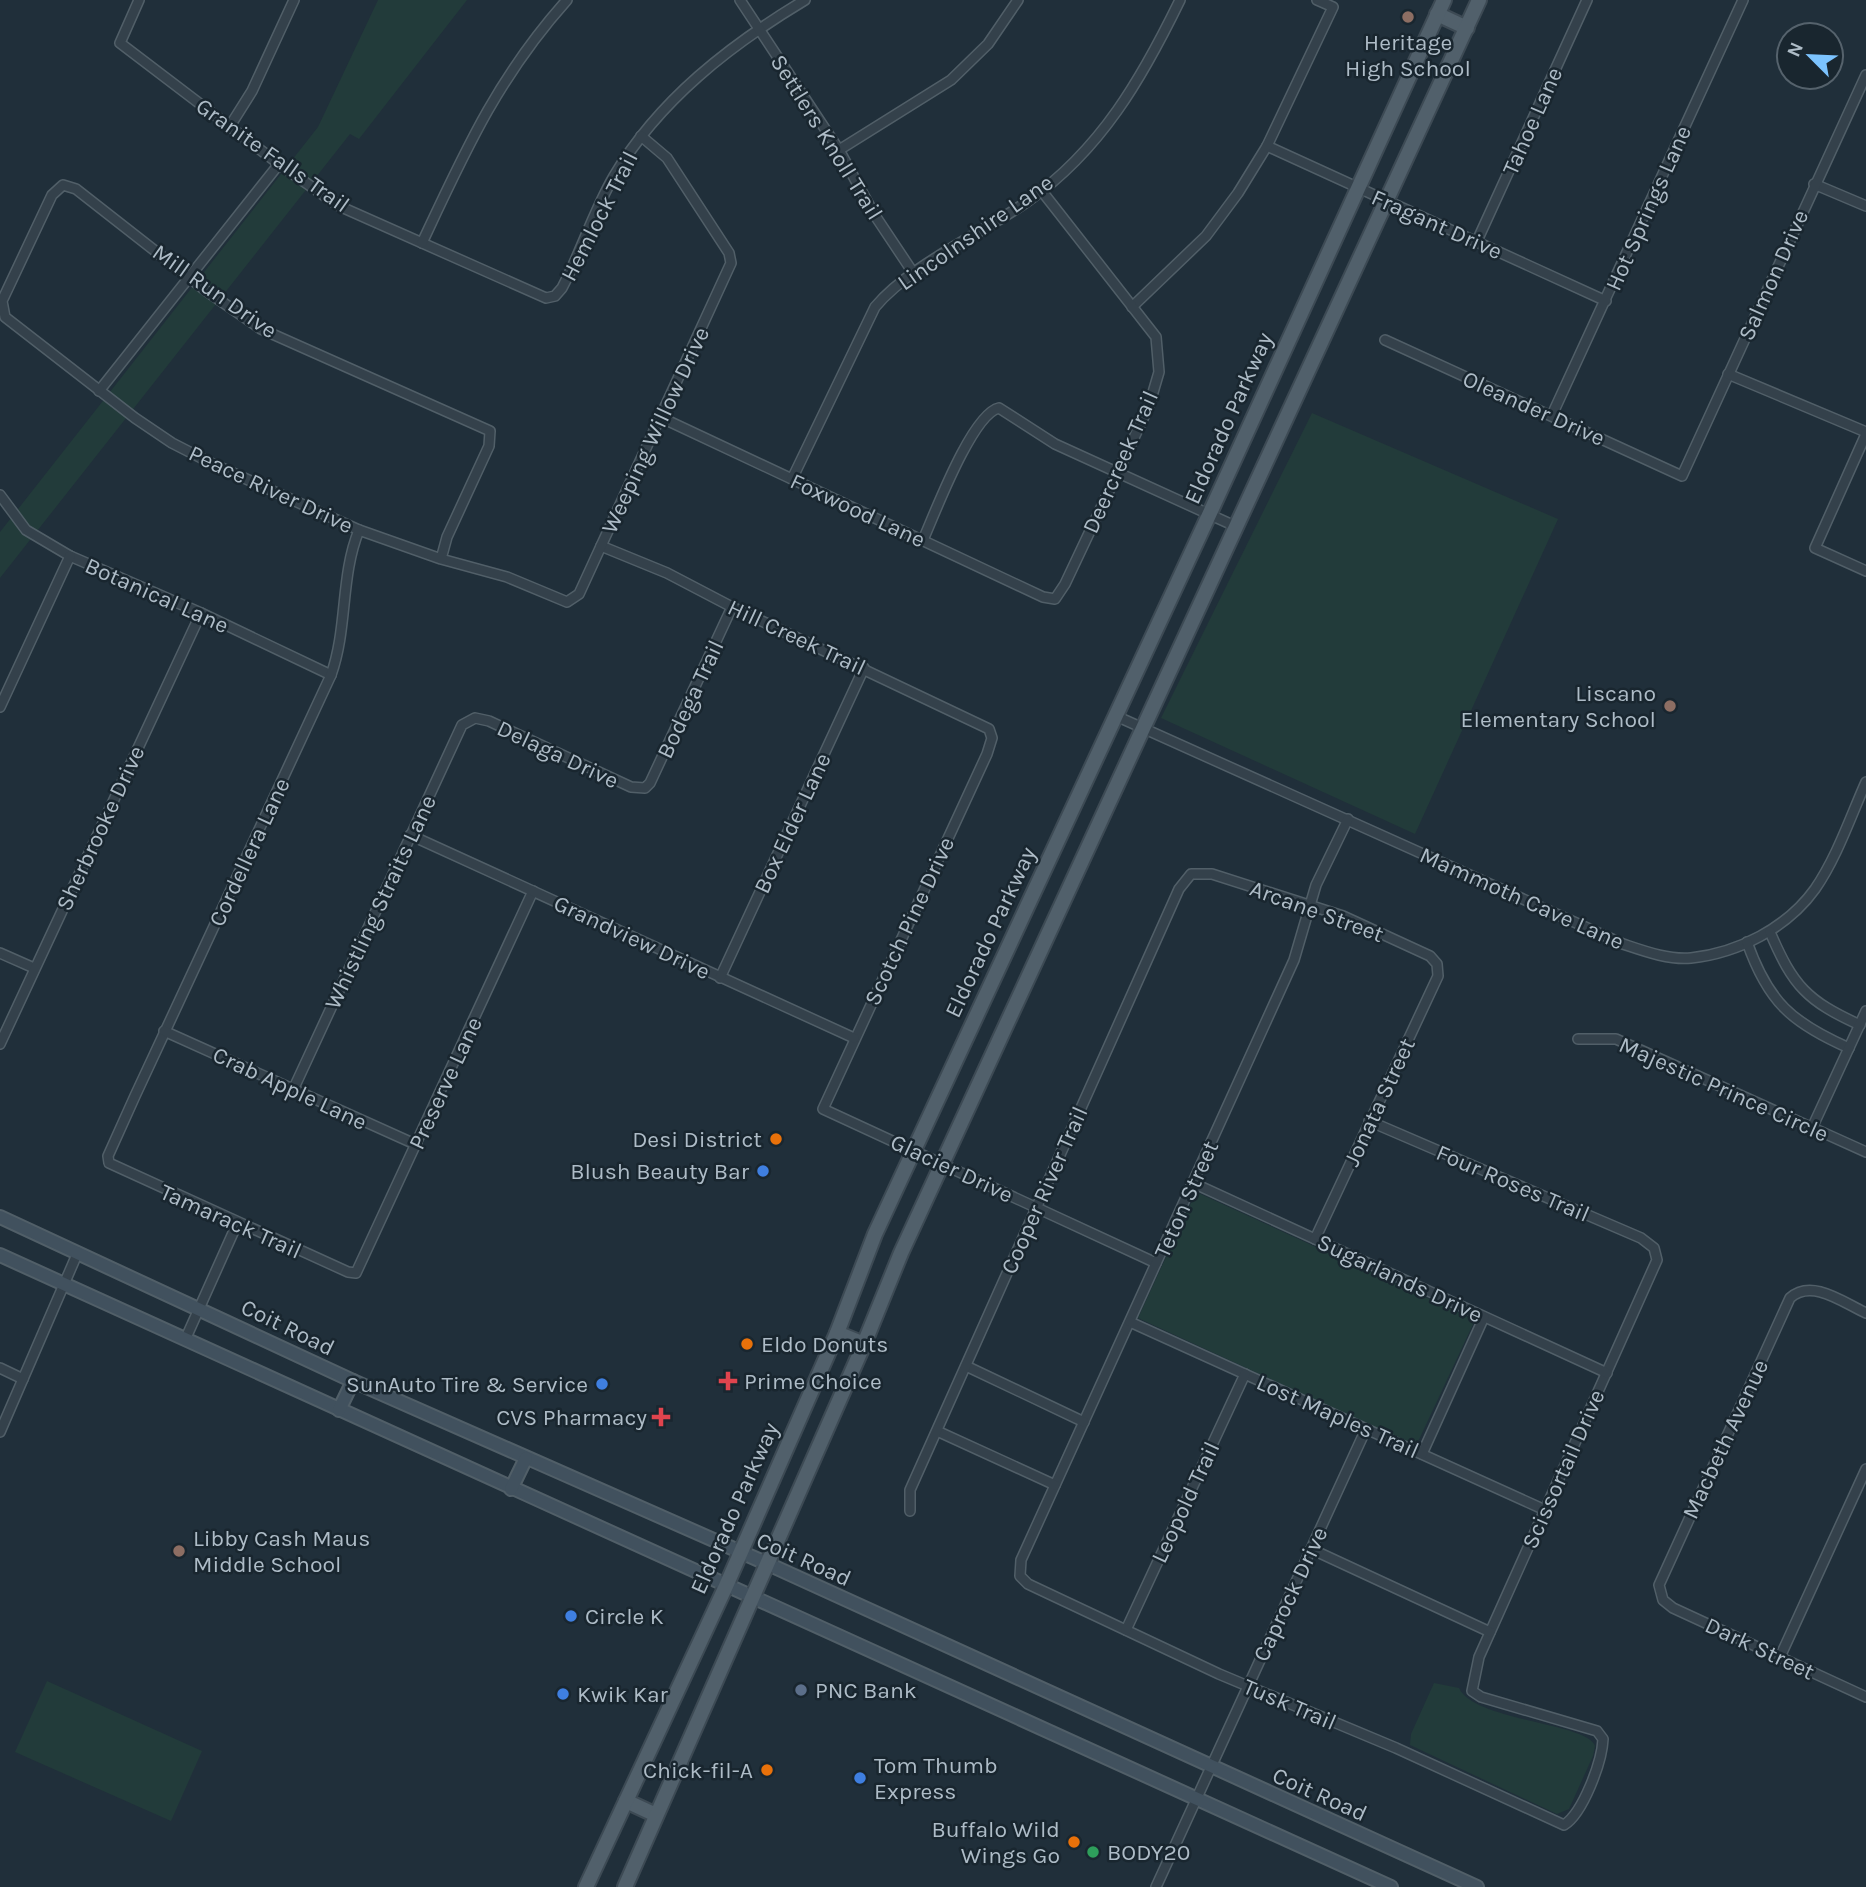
<svg xmlns="http://www.w3.org/2000/svg" width="1866" height="1887" viewBox="0 0 1866 1887" font-family="Karla,sans-serif">
	<rect width="100%" height="100%" fill="#202f3a"/>
	<g fill="#223b3a">
		<path d="M378,0h89l-108,139 -9,-5 -350,444v-46l318,-405z"/>
		<path d="M1312,413l246,106 -143,315 -254,-116z"/>
		<path d="M1196,1192l279,128 -59,126 -278,-128z"/>
		<path d="M47,1681l155,70 -31,70 -156,-69z"/>
		<path d="M1434,1683l25,5c15,33 129,35 136,58l-2,10 -24,53 -12,5 -147,-69 1,-11z"/>
	</g>
	<g fill="none" stroke-linecap="round" stroke-linejoin="round">
		<defs>
			<g id="street">
				<path d="M139,0l-19,43 159,121 60,42 207,92 9,-2 7,-8c19,-36 31,-76 52,-112 45,-76 116,-131 191,-176"/>
				<path d="M740,0l99,150 35,64 40,60"/>
				<path d="M230,126l22,-35 42,-91"/>
				<path d="M1267,146l339,155"/>
				<path d="M839,150l112,-70 37,-36 30,-44"/>
				<path d="M1814,184l52,22"/>
				<path d="M1477,241l110,-241"/>
				<path d="M422,243c43,-92 76,-166 145,-243"/>
				<path d="M1132,307l74,-71 32,-43 29,-47 66,-139 -16,-7"/>
				<path d="M1385,340l297,136 184,-401"/>
				<path d="M1728,374l138,58"/>
				<path d="M99,391l180,-227"/>
				<path d="M1552,415l191,-415"/>
				<path d="M662,418l381,179 12,2 10,-15 84,-178 10,-34 -3,-35 -115,-147"/>
				<path d="M1866,434l-51,114 51,23"/>
				<path d="M792,479l83,-172c35,-42 108,-74 153,-106 73,-51 114,-123 152,-201"/>
				<path d="M0,495l26,35 44,26 131,57 130,62"/>
				<path d="M359,530c-19,47 -11,97 -28,145l-196,421 -27,60 1,7 239,109 8,1 177,-382"/>
				<path d="M923,540c12,-27 49,-126 76,-132l56,36 182,83"/>
				<path d="M601,546l66,27 65,34 257,122 3,9 -5,16 -164,355 333,154"/>
				<path d="M441,559l6,-22 42,-91 1,-15 -229,-102 -56,-39 -129,-101 -13,-4 -11,10 -50,106 3,16 130,101 37,25 41,21 146,66 82,29 66,18 60,25 12,-8 152,-331 -2,-10 -62,-95 -26,-22"/>
				<path d="M0,707l70,-151"/>
				<path d="M1116,716l507,228c21,7 45,16 68,14 47,-5 96,-30 124,-69 22,-32 35,-71 51,-107"/>
				<path d="M1348,819l-32,66 -22,75 -273,600 -1,16 8,8 191,90 177,74 168,77c19,-12 38,-63 39,-86l-6,-8 -116,-34 -9,-6 7,-34 178,-397 -3,-12 -13,-10 -272,-117"/>
				<path d="M410,835l444,203"/>
				<path d="M1770,932c23,54 37,69 90,93"/>
				<path d="M1747,942c21,60 45,81 102,106"/>
				<path d="M0,953l34,15"/>
				<path d="M720,978l144,-310"/>
				<path d="M164,1031l253,114"/>
				<path d="M1578,1039h38l250,113"/>
				<path d="M0,1044l201,-431"/>
				<path d="M293,1090l169,-365 13,-7 14,3 142,66 14,1 5,-5 82,-176"/>
				<path d="M1812,1128l54,-117"/>
				<path d="M1193,1183l414,190"/>
				<path d="M1866,1313c-22,-10 -54,-35 -76,-15l-131,287 4,15 10,8 193,89"/>
				<path d="M1130,1322l415,188"/>
				<path d="M185,1340l52,-116"/>
				<path d="M966,1366l118,56"/>
				<path d="M0,1368l23,11"/>
				<path d="M937,1431l118,54"/>
				<path d="M0,1432l78,-180"/>
				<path d="M1422,1454l62,-137"/>
				<path d="M910,1511v-21l269,-601 12,-15h21l131,42 87,40 7,8 1,12 -123,263"/>
				<path d="M1311,1549l179,83"/>
				<path d="M1126,1630l119,-256"/>
				<path d="M1780,1657l86,-188"/>
				<path d="M1156,1887l210,-458"/>
			</g>
			<g id="secondary">
				<path d="M0,1217l353,164 415,183 709,323"/>
				<path d="M0,1255l1391,632"/>
				<path d="M339,1410l14,-29"/>
				<path d="M511,1489l15,-31"/>
			</g>
			<g id="primary">
				<path d="M1437,14l30,14"/>
				<path d="M837,1333l27,11"/>
				<path d="M626,1801l30,14"/>
				<path d="M586,1887l140,-301 111,-253 38,-99 334,-719 235,-515"/>
				<path d="M625,1887l239,-543 37,-91 578,-1253"/>
			</g>
		</defs>
		<use href="#street" stroke="#515f68" stroke-width="12"/>
		<use href="#secondary" stroke="#515f68" stroke-width="16"/>
		<use href="#primary" stroke="#3d4a54" stroke-width="18"/>
		<use href="#street" stroke="#34414b" stroke-width="9"/>
		<use href="#secondary" stroke="#41515e" stroke-width="12"/>
		<use href="#primary" stroke="#51606b" stroke-width="14"/>
	</g>
	<g fill="#8d6e63" stroke="#19262f" stroke-width="2.5">
		<circle cx="1408" cy="17" r="7"/>
		<circle cx="1670" cy="706" r="7"/>
		<circle cx="179" cy="1551" r="7"/>
	</g>
	<g fill="#e8710a" stroke="#19262f" stroke-width="2.5">
		<circle cx="776" cy="1139" r="7"/>
		<circle cx="747" cy="1344" r="7"/>
		<circle cx="767" cy="1770" r="7"/>
		<circle cx="1074" cy="1842" r="7"/>
	</g>
	<g fill="#3f7fe0" stroke="#19262f" stroke-width="2.5">
		<circle cx="763" cy="1171" r="7"/>
		<circle cx="602" cy="1384" r="7"/>
		<circle cx="571" cy="1616" r="7"/>
		<circle cx="563" cy="1694" r="7"/>
		<circle cx="860" cy="1778" r="7"/>
	</g>
	<g fill="#e0444e" stroke="#19262f" stroke-width="2.5">
		<path d="M724.5 1370.5h7v7h7v7h-7v7h-7v-7h-7v-7h7z"/>
		<path d="M657.5 1406.5h7v7h7v7h-7v7h-7v-7h-7v-7h7z"/>
	</g>
	<circle fill="#5c6f8a" stroke="#19262f" stroke-width="2.5" cx="801" cy="1690" r="7"/>
	<circle fill="#2e9e5b" stroke="#19262f" stroke-width="2.5" cx="1093" cy="1852" r="7"/>
	<g text-anchor="middle" stroke-width="5" stroke-linejoin="round" paint-order="stroke">
		<g font-size="23" fill="#aebcc7" stroke="#19262f" text-anchor="start">
			<text x="1408" y="50" text-anchor="middle">Heritage<tspan x="1408" dy="26">High School</tspan></text>
			<text x="1656" y="701" text-anchor="end">Liscano<tspan x="1656" dy="26">Elementary School</tspan></text>
			<text x="762" y="1147" text-anchor="end">Desi District</text>
			<text x="749" y="1179" text-anchor="end">Blush Beauty Bar</text>
			<text x="761" y="1352">Eldo Donuts</text>
			<text x="744" y="1389">Prime Choice</text>
			<text x="588" y="1392" text-anchor="end">SunAuto Tire &amp; Service</text>
			<text x="647" y="1425" text-anchor="end">CVS Pharmacy</text>
			<text x="193" y="1546">Libby Cash Maus<tspan x="193" dy="26">Middle School</tspan></text>
			<text x="585" y="1624">Circle K</text>
			<text x="815" y="1698">PNC Bank</text>
			<text x="577" y="1702">Kwik Kar</text>
			<text x="874" y="1773">Tom Thumb<tspan x="874" dy="26">Express</tspan></text>
			<text x="753" y="1778" text-anchor="end">Chick-fil-A</text>
			<text x="1060" y="1837" text-anchor="end">Buffalo Wild<tspan x="1060" dy="26">Wings Go</tspan></text>
			<text x="1107" y="1860">BODY20</text>
		</g>
		<g font-size="23" fill="#aebcc7" stroke="#19262f">
			<text transform="translate(1532 121) rotate(-66)" y="8">Tahoe Lane</text>
			<text transform="translate(827 137) rotate(58)" y="8">Settlers Knoll Trail</text>
			<text transform="translate(273 155) rotate(35)" y="8">Granite Falls Trail</text>
			<text transform="translate(1648 208) rotate(-66)" y="8">Hot Springs Lane</text>
			<text transform="translate(599 216) rotate(-63)" y="8">Hemlock Trail</text>
			<text transform="translate(1437 224) rotate(24)" y="8">Fragant Drive</text>
			<text transform="translate(975 232) rotate(-35)" y="8">Lincolnshire Lane</text>
			<text transform="translate(1773 275) rotate(-66)" y="8">Salmon Drive</text>
			<text transform="translate(215 291) rotate(35)" y="8">Mill Run Drive</text>
			<text transform="translate(1534 408) rotate(24)" y="8">Oleander Drive</text>
			<text transform="translate(1228 418) rotate(-66)" y="8">Eldorado Parkway</text>
			<text transform="translate(655 430) rotate(-65)" y="8">Weeping Willow Drive</text>
			<text transform="translate(1120 462) rotate(-66)" y="8">Deercreek Trail</text>
			<text transform="translate(271 489) rotate(25)" y="8">Peace River Drive</text>
			<text transform="translate(858 510) rotate(25)" y="8">Foxwood Lane</text>
			<text transform="translate(157 595) rotate(24)" y="8">Botanical Lane</text>
			<text transform="translate(797 637) rotate(25)" y="8">Hill Creek Trail</text>
			<text transform="translate(690 699) rotate(-65)" y="8">Bodega Trail</text>
			<text transform="translate(558 754) rotate(25)" y="8">Delaga Drive</text>
			<text transform="translate(792 823) rotate(-65)" y="8">Box Elder Lane</text>
			<text transform="translate(100 828) rotate(-65)" y="8">Sherbrooke Drive</text>
			<text transform="translate(249 852) rotate(-65)" y="8">Cordellera Lane</text>
			<text transform="translate(1522 898) rotate(24)" y="8">Mammoth Cave Lane</text>
			<text transform="translate(380 902) rotate(-65)" y="8">Whistling Straits Lane</text>
			<text transform="translate(1317 911) rotate(20)" y="8">Arcane Street</text>
			<text transform="translate(909 921) rotate(-65)" y="8">Scotch Pine Drive</text>
			<text transform="translate(990 932) rotate(-65)" y="8">Eldorado Parkway</text>
			<text transform="translate(632 937) rotate(25)" y="8">Grandview Drive</text>
			<text transform="translate(445 1083) rotate(-65)" y="8">Preserve Lane</text>
			<text transform="translate(290 1088) rotate(25)" y="8">Crab Apple Lane</text>
			<text transform="translate(1724 1089) rotate(24)" y="8">Majestic Prince Circle</text>
			<text transform="translate(1379 1102) rotate(-65)" y="8">Jonata Street</text>
			<text transform="translate(952 1168) rotate(25)" y="8">Glacier Drive</text>
			<text transform="translate(1513 1183) rotate(23)" y="8">Four Roses Trail</text>
			<text transform="translate(1044 1190) rotate(-66)" y="8">Cooper River Trail</text>
			<text transform="translate(1186 1199) rotate(-66)" y="8">Teton Street</text>
			<text transform="translate(231 1221) rotate(24)" y="8">Tamarack Trail</text>
			<text transform="translate(1400 1278) rotate(25)" y="8">Sugarlands Drive</text>
			<text transform="translate(288 1327) rotate(26)" y="8">Coit Road</text>
			<text transform="translate(1338 1416) rotate(24)" y="8">Lost Maples Trail</text>
			<text transform="translate(1725 1439) rotate(-65)" y="8">Macbeth Avenue</text>
			<text transform="translate(1563 1469) rotate(-66)" y="8">Scissortail Drive</text>
			<text transform="translate(1185 1502) rotate(-65)" y="8">Leopold Trail</text>
			<text transform="translate(734 1508) rotate(-66)" y="8">Eldorado Parkway</text>
			<text transform="translate(804 1559) rotate(24)" y="8">Coit Road</text>
			<text transform="translate(1290 1594) rotate(-65)" y="8">Caprock Drive</text>
			<text transform="translate(1760 1648) rotate(25)" y="8">Dark Street</text>
			<text transform="translate(1290 1704) rotate(23)" y="8">Tusk Trail</text>
			<text transform="translate(1320 1794) rotate(24)" y="8">Coit Road</text>
		</g>
	</g>
	<g transform="translate(1810 56) rotate(294)"><circle r="33" fill="#19262f" stroke="#55626c" stroke-width="2"/>
	<path d="M0-5L12 26L0 18L-12 26Z" fill="#7cc3fe"/>
	<text y="-10" font-size="19" font-weight="bold" text-anchor="middle" fill="#aebcc7">N</text>
	</g>
</svg>
